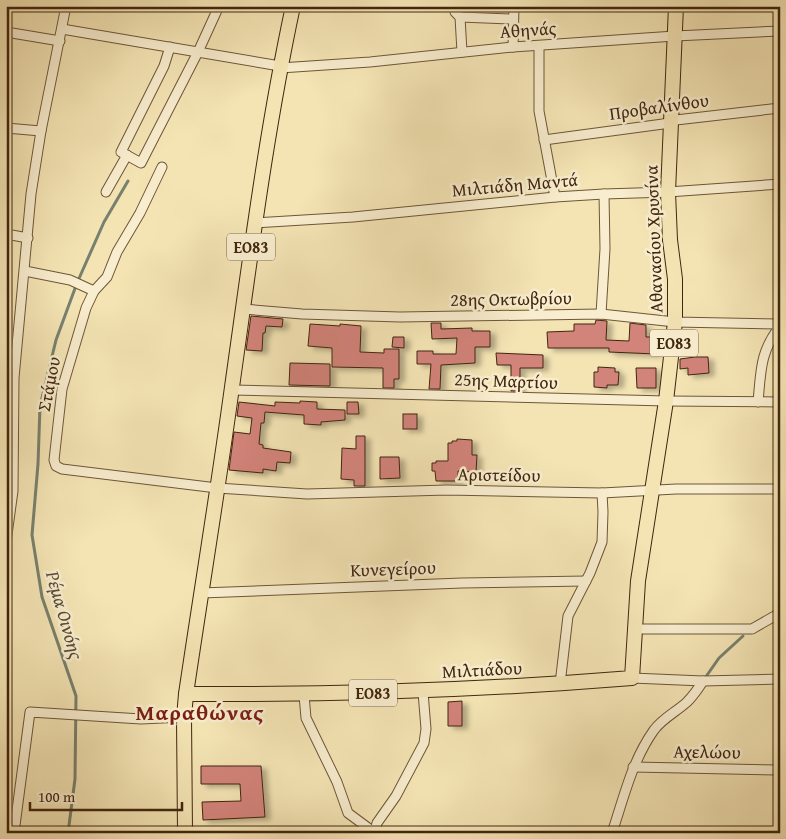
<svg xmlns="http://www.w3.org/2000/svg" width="786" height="839" viewBox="0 0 786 839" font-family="'Gentium Book Plus',serif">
	<defs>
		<filter id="shadow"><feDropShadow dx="5.5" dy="3" stdDeviation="2.5" flood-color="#0004"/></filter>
	</defs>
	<rect width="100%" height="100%" fill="#f4e4b4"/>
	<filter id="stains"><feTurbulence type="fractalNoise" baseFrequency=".004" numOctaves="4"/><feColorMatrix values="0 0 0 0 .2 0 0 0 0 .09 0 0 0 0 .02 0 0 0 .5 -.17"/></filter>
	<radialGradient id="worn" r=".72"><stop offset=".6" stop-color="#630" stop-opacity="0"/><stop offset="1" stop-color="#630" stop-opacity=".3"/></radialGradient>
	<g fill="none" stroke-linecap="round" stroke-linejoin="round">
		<g stroke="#78816f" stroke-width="3">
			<path d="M705,678l14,-20 24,-22"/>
			<path d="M68,833l7,-54 1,-83 -34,-99 -10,-62 6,-71 2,-58 16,-66 21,-57 27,-61 24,-41"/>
		</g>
	</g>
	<g fill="#d2837a" stroke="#41260f" filter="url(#shadow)">
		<path d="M251,316l32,3 -1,8 -16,-1 -1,7h-2l-1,18 -16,-1z"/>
		<path d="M596,320l11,1 -1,19 23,1 1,-18 16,2v12h12v13h-2v4l-47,-2v-4h-61l-1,-16 27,-1v-7h21z"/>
		<path d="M431,323h10v6l31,-1v3h18v16h-15v16l-34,2 -1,24h-11l2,-25h-14v-13h16v3h23l1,-16 -25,1z"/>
		<path d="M310,324l30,2v-2l21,2 -1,26 24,1v-4h15v30h-5v9h-11v-20l-51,-1v-19l-24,-2z"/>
		<path d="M393,337h11v11l-12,-1z"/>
		<path d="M496,353l47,2v13h-23v23h-9v-26h-14z"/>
		<path d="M695,357h13l1,16 -21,2v-7l-8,1v-10z"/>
		<path d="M290,363l40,1v22l-41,-1z"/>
		<path d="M598,367l17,1v4h4l-1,13h-11v3l-13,-1v-15h4z"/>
		<path d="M636,368h20v20h-19z"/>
		<path d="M300,401l17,1v7l28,1v10l-24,2v3l-17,-1v-9l-39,-3 -1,11h-3l-2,21 4,1v3l28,4 -1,11 -13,-1 -1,9 -13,-2v4l-34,-3 5,-38 16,2 2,-16 -15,-2 2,-14 36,4v-4l25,1z"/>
		<path d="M347,402h11l1,12h-12z"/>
		<rect x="403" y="414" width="14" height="15"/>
		<path d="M356,436h9v50h-11v-6l-13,-1 1,-31 14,1z"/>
		<path d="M457,439l15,1v15h5l-1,17 -18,-1v10h-22l-1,-10h-3v-8h4v-2h12v-18h4v-2h5z"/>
		<path d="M380,457h19l1,21 -20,1z"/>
		<path d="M462,701v25h-14v-24z"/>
		<path d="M201,766h60l4,51 -62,3 -1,-18 39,-1 -1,-17h-39z"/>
	</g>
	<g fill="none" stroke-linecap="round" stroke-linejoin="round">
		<defs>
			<g id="street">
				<path d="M455,6v6l5,5 2,35"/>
				<path d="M460,17l52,2"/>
				<path d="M62,29l218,37"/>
				<path d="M6,32l54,9"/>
				<path d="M539,46v65l16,86"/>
				<path d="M170,47l-6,19 -43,86 20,11 57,-111 21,-46"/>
				<path d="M513,47l1,-41"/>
				<path d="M280,68l90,-6 143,-15 162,-11 105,-5"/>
				<path d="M6,128l35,3"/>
				<path d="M544,140l119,-16 13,-4 104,-12"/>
				<path d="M162,167l-22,46 -23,39 -10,25 -13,14 -8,17 -24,81 -8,71 2,6 6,3 155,19 90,6 140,-4 155,3 74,-4h104"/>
				<path d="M106,192l21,-37"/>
				<path d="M254,223l99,-6 202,-20 49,-3 64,-2 112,-8"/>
				<path d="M6,234l22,4"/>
				<path d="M25,271l45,9 24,11"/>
				<path d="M243,309l59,5 98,3 201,-3 74,8 105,2"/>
				<path d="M601,314l4,-65 -1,-55"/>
				<path d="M232,390l434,11 114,1"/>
				<path d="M758,402c3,-32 2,-50 22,-76"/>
				<path d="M6,542l7,-51 1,-113 17,-184 10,-63 25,-125"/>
				<path d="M201,593l261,-10 124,-2"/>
				<path d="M635,629h117l28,-16"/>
				<path d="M632,678l71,3 77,-2"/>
				<path d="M560,684l8,-68 22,-43 12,-31 1,-30 -1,-19"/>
				<path d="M304,695l2,23 31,64 11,31 27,20"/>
				<path d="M633,767l147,3"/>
				<path d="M375,832l2,-9 19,-27 28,-53 2,-14 -3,-37"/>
				<path d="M14,833l16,-121 111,7 43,-2"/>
				<path d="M612,833c12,-36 20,-72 42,-103 9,-12 22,-18 33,-28 6,-6 11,-13 16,-21"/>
			</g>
			<g id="primary">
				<path d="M186,694c149,1 298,-4 446,-16l6,-97 28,-180 9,-79v-43l-5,-39 -2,-48 8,-186"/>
				<path d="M185,833l-1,-116 2,-23c15,-102 32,-204 46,-307 18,-127 34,-255 61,-381"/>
			</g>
		</defs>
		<use href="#street" stroke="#6e5638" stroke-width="11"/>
		<use href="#primary" stroke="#41260f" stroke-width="16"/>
		<use href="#street" stroke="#f8edce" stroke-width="9"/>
		<use href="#primary" stroke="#f4e4b4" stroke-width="14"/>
	</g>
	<g text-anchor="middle" stroke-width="5" stroke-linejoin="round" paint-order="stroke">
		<g fill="#f8edce" stroke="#786248" stroke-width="1">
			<rect x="227" y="233.5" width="48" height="27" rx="4"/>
			<rect x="650" y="329.5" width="48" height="27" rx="4"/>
			<rect x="349" y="679.5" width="48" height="27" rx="4"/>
		</g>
		<g font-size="16" font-weight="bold" fill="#41260f">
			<text x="251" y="253">ΕΟ83</text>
			<text x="674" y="349">ΕΟ83</text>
			<text x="373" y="699">ΕΟ83</text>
		</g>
		<g font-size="18" fill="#41260f" stroke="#f8edce">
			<text transform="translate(528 30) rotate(-4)" y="6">Αθηνάς</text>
			<text transform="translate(659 107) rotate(-8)" y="6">Προβαλίνθου</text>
			<text transform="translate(515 185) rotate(-5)" y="6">Μιλτιάδη Μαντά</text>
			<text transform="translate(654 239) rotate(-92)" y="6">Αθανασίου Χρυσίνα</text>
			<text transform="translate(511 299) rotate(-1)" y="6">28ης Οκτωβρίου</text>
			<text transform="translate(506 381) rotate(2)" y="6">25ης Μαρτίου</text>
			<text transform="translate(49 384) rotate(-79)" y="6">Στάμου</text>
			<text transform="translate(499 475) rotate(1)" y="6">Αριστείδου</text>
			<text transform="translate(393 569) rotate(-2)" y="6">Κυνεγείρου</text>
			<text transform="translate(482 670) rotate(-3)" y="6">Μιλτιάδου</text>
			<text transform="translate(707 752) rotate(1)" y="6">Αχελώου</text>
		</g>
		<g font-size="19" font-style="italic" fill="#584c37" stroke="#f8edce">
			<text transform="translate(65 615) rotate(74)" y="7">Ρέμα Οινόης</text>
		</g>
		<g font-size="22" font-weight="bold" letter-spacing="1" fill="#7a1f14" stroke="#f8edce">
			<text x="200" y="720">Μαραθώνας</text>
		</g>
	</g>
	<rect width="786" height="839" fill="none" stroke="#f4e4b4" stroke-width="25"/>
	<rect x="8" y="8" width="771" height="824" fill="none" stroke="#41260f" stroke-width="2.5"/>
	<rect x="12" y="12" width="761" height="814" fill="none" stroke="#41260f"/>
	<path d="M30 802v8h152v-8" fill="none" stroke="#41260f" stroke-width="2.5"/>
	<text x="38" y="802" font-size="15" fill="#41260f" stroke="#f8edce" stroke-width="4" paint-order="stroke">100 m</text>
	<rect width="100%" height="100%" filter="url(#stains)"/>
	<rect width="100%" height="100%" fill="url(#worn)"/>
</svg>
